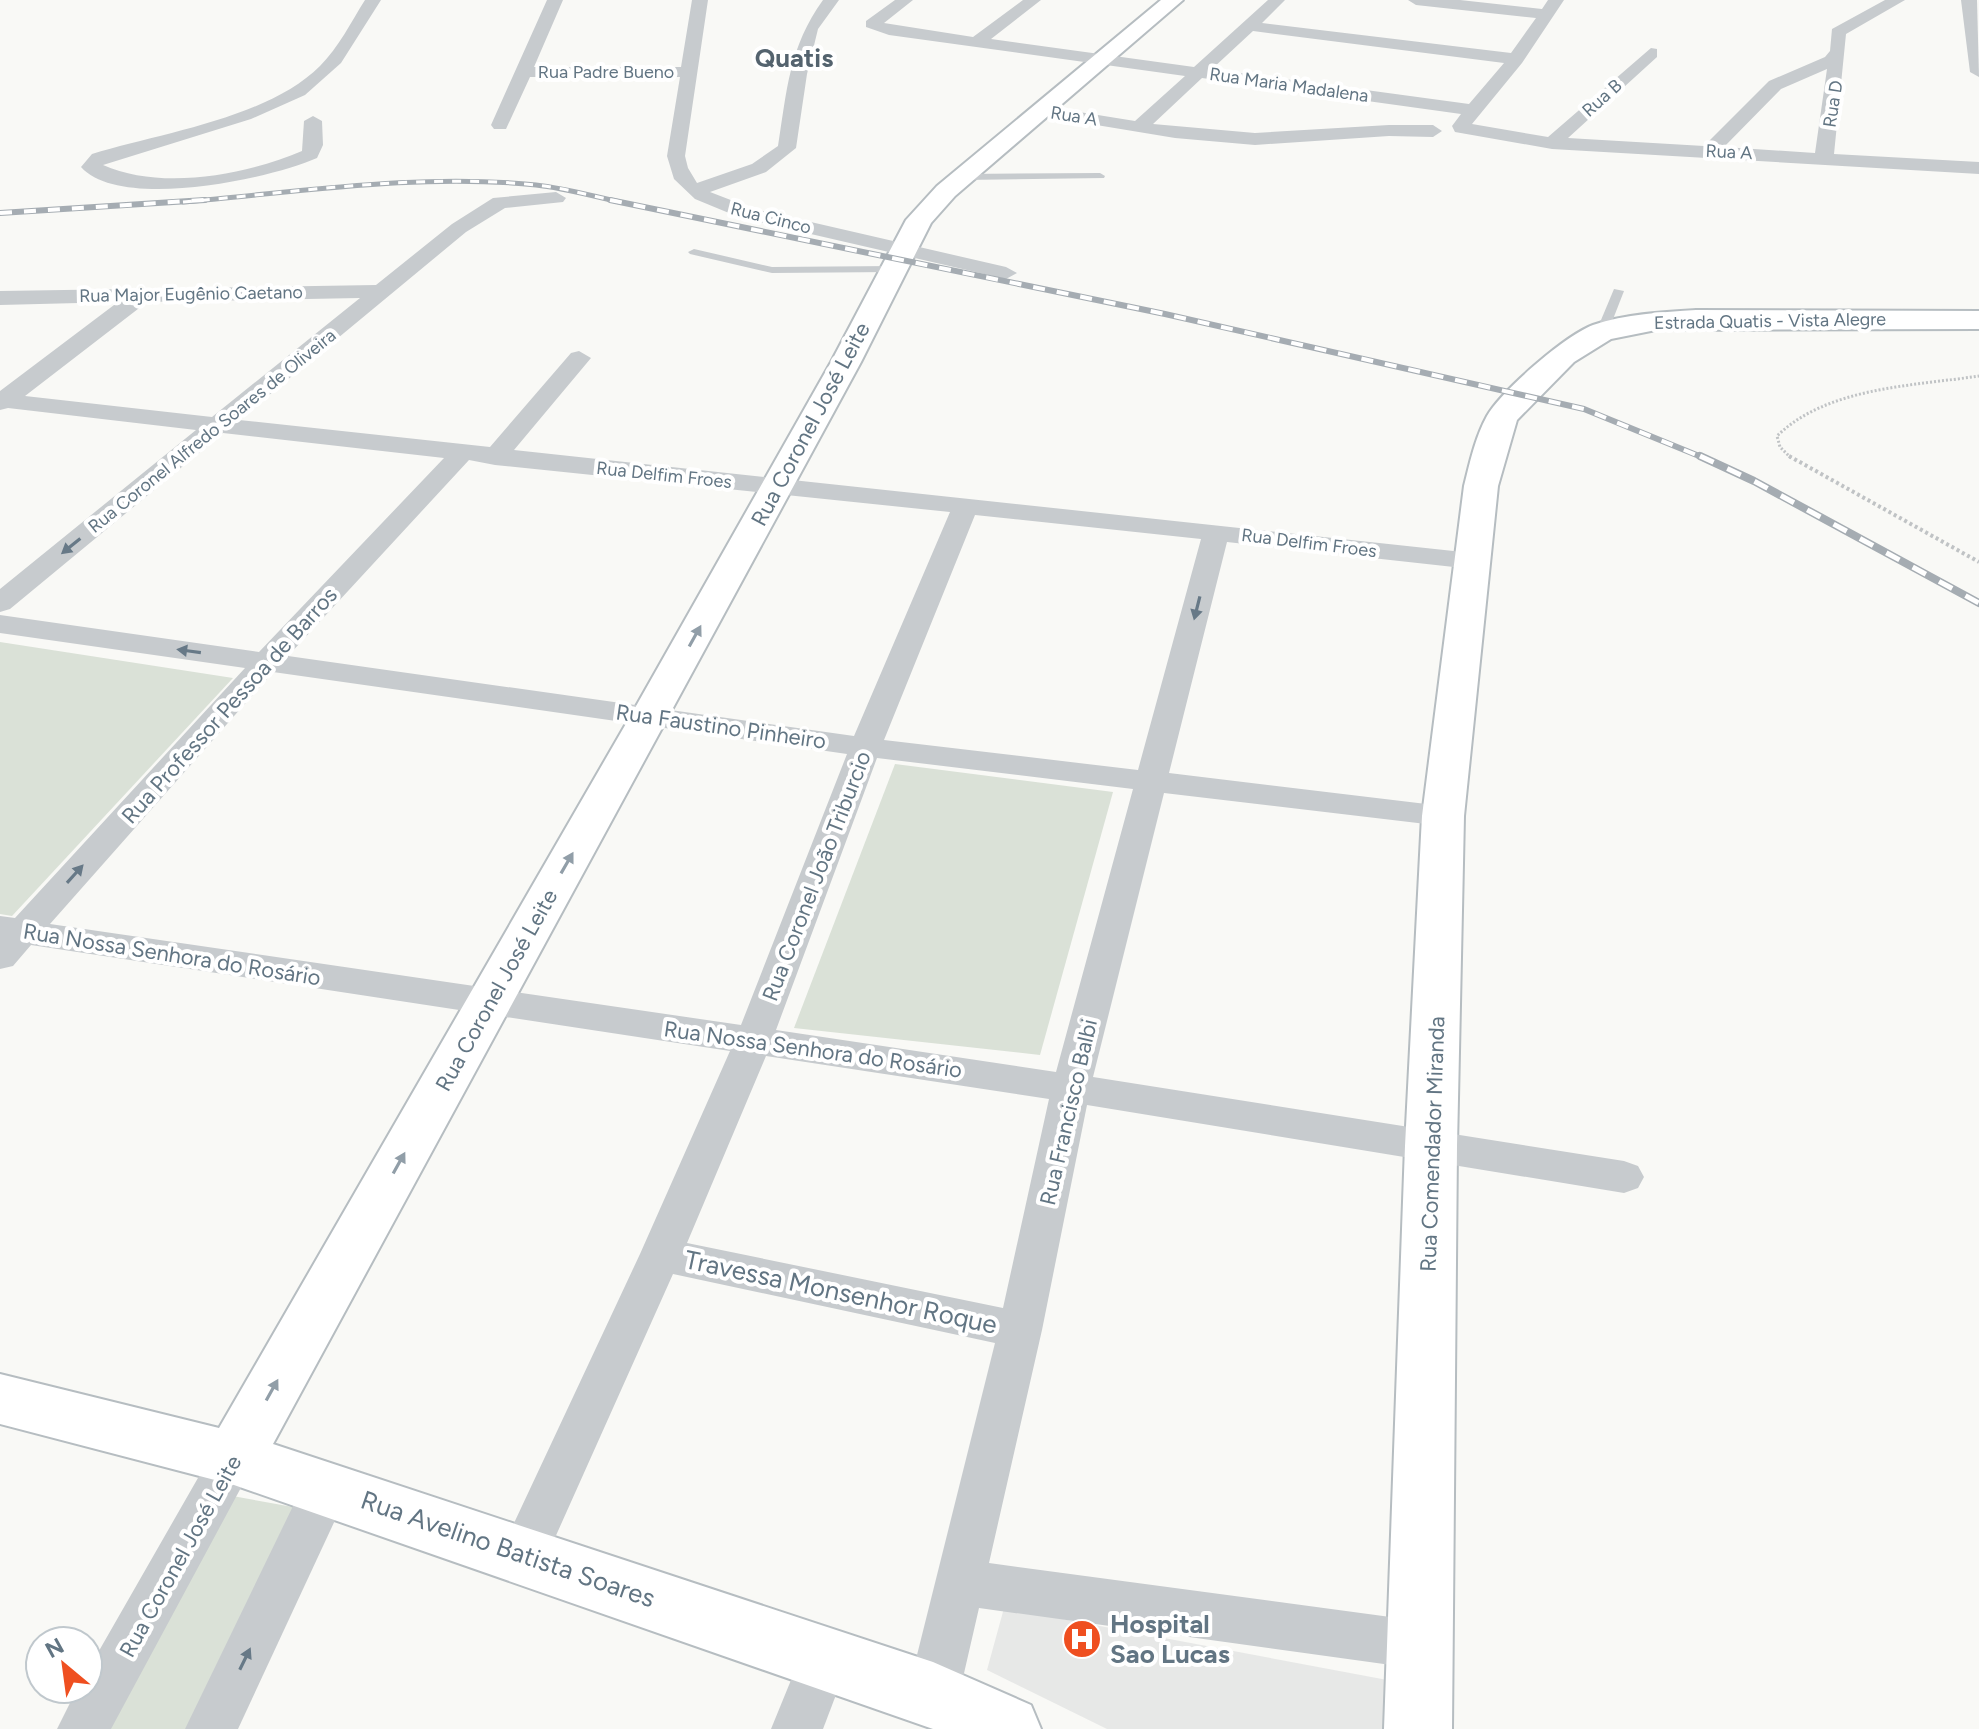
<svg xmlns="http://www.w3.org/2000/svg" width="1979" height="1729" viewBox="0 0 1979 1729" font-family="Figtree,sans-serif">
	<rect width="100%" height="100%" fill="#f9f9f6"/>
	<path fill="#e7e8e7" d="M1004,1608l394,74 -5,47h-286l-120,-59z"/>
	<g fill="#dae1d7">
		<path d="M0,642l233,36 -221,238 -12,-2z"/>
		<path d="M895,764l218,28 -73,263 -246,-27z"/>
		<path d="M227,1495l77,14 -118,220h-92z"/>
	</g>
	<g fill="none" stroke-linecap="round" stroke-linejoin="round">
		<defs>
			<g id="secondary">
				<path d="M1161,0h22l-228,196 -24,27 -70,139 -588,1082 660,218 98,43 10,24h-108l-699,-244 -234,-61v-50l219,54 412,-713 200,-353 75,-142 31,-34z"/>
				<path d="M1696,310l283,1v18l-323,1 -45,9 -37,23 -57,58 -19,66 -34,330 -7,330 -5,583h-68l21,-583 17,-330 42,-330c6,-24 11,-48 23,-70 14,-25 79,-81 106,-91 32,-11 70,-13 103,-15z"/>
			</g>
		</defs>
		<use href="#secondary" stroke="#b6bdc1" stroke-width="4"/>
		<path stroke="#c0c3c5" stroke-width="3" stroke-dasharray="2 2" stroke-linecap="butt" d="M1791,458l-11,-11 -3,-11c50,-49 136,-50 202,-60"/>
		<path stroke="#c0c3c5" stroke-width="4" stroke-dasharray="3 3" stroke-linecap="butt" d="M1789,456l190,106"/>
		<g fill="#c7cbce" fill-rule="evenodd">
			<path d="M1100,173l5,3 -1,2 -141,2 -5,-3 5,-3z"/>
			<path d="M694,249l78,18 121,-1 6,3 -6,3 -121,1 -82,-19 -2,-2z"/>
			<path d="M1614,289l10,2 -16,41 -10,3 -2,-3z"/>
		</g>
		<g fill="#c7cbce" fill-rule="evenodd">
			<path d="M365,0h16l-40,63 -36,32 -54,24 -148,46c58,26 143,10 199,-14l2,-30 9,-5 9,5 1,24 -6,13c-47,21 -197,53 -236,9l11,-13c69,-21 176,-36 228,-88 19,-19 31,-44 45,-66z"/>
			<path d="M547,0h16l-29,67h147l11,-67h16l-23,156 3,12 9,15 55,-19 26,-18c9,-56 11,-99 45,-146h16l-21,29 -11,45 -11,74 -30,24 -56,20 44,17 252,58 11,6 -11,6 -265,-61 -46,-19 -21,-20 -7,-23 13,-79h-150l-24,52h-12l-3,-4z"/>
			<path d="M895,0h18l-29,23 89,14 50,-37h18l-50,39 203,28 74,-67h17l-23,23 249,30 25,-35 -120,-13 -8,-5h52l82,9 6,-9h16l-42,63 -50,61 76,13 103,-89 6,1v8l-89,81 136,8 65,-65 56,-24 5,-6 2,-22 53,-29h20l-59,34 -12,120 145,8v12l-427,-25 -97,-17 -3,-6 9,-12 -259,-36 -49,46 102,9 134,-8h44l9,6 -9,6 -44,-1 -134,9 -80,-7 -133,-22 -9,-5 9,-5 93,15 50,-45 -296,-41 -23,-8v-6zM1253,31l251,32 -35,41 -257,-35zM1827,69l-12,84 -91,-6 57,-58z"/>
			<path d="M1961,0h16l2,77 -9,-5z"/>
			<path d="M556,192l10,6 -3,4 -58,6 -39,24 -227,188 251,27 81,-94 8,-2 12,7 -77,92 958,103 10,2 4,6 -4,6 -10,2 -245,-27 -58,231 274,33 12,3 4,7 -4,7 -12,3 -279,-33 -71,284 531,84 14,5 6,11 -6,11 -14,5 -537,-88 -45,225 -53,233 431,58 18,7 7,17 -7,17 -18,7 -441,-61 -20,87 -8,18 -18,7 -18,-7 -8,-18 88,-352 -322,-69 -132,295 -17,6 -17,-6 -7,-16 140,-299 90,-203 -699,-106 -18,21 -13,3v-53l15,2 230,-250 -245,-35v-18l259,37 185,-194 -221,-25 -213,176 -10,3v-23l196,-159 -188,-22 -8,2v-19l118,-89 -118,3v-14l376,-6 76,-61 41,-26zM360,298l-148,119 -187,-21 122,-94zM469,460l26,5 455,47 -96,224 -566,-80zM975,515l226,24 -63,231 -254,-30zM273,672l574,82 -106,271 -691,-101zM877,758l256,31 -77,283 -280,-42zM766,1056l283,43 -46,209 -316,-65z"/>
			<path d="M234,1437l16,6 7,15 -146,271h-54l20,-40h11v-19l130,-227z"/>
			<path d="M326,1467l17,6 7,15 -112,241h-53l124,-256z"/>
			<path d="M825,1634l18,7 7,17 -27,71h-52l36,-88z"/>
		</g>
		<use href="#secondary" fill="#fff" fill-rule="evenodd"/>
		<defs>
			<path id="rail-far2" d="M183,202c116,-10 237,-29 353,-17 28,3 56,11 84,17"/>
			<g id="rail-far1">
				<path d="M610,200l555,114 419,95 120,49"/>
				<path d="M0,213l205,-13"/>
			</g>
			<path id="rail" d="M1700,456l54,25 225,122"/>
		</defs>
		<use href="#rail-far2" stroke="#a5acb2" stroke-width="5"/>
		<use href="#rail-far1" stroke="#a5acb2" stroke-width="6"/>
		<use href="#rail" stroke="#a5acb2" stroke-width="8"/>
		<use href="#rail-far2" stroke="#fff" stroke-width="3" stroke-dasharray="9" stroke-linecap="butt"/>
		<use href="#rail-far1" stroke="#fff" stroke-width="4" stroke-dasharray="12" stroke-linecap="butt"/>
		<use href="#rail" stroke="#fff" stroke-width="5" stroke-dasharray="15" stroke-linecap="butt"/>
	</g>
	<defs><path id="oneway-solid" d="M-6-.8H1V-3.2L6.5 0L1 3.2V.8H-6Z" transform="scale(2)"/></defs>
	<g fill="#677987">
		<use href="#oneway-solid" transform="translate(71 546) rotate(141)"/>
		<use href="#oneway-solid" transform="translate(1197 608) rotate(104)"/>
		<use href="#oneway-solid" transform="translate(189 651) rotate(-172)"/>
		<use href="#oneway-solid" transform="translate(75 874) rotate(-48)"/>
		<use href="#oneway-solid" transform="translate(245 1659) rotate(-64)"/>
	</g>
	<g fill="#919ea8">
		<use href="#oneway-solid" transform="translate(695 636) rotate(-61)"/>
		<use href="#oneway-solid" transform="translate(567 863) rotate(-60)"/>
		<use href="#oneway-solid" transform="translate(399 1163) rotate(-61)"/>
		<use href="#oneway-solid" transform="translate(272 1390) rotate(-61)"/>
	</g>
	<defs>
		<symbol id="hospital-disc" viewBox="-11 -11 22 22"><circle r="9.5" fill="#ef4f20" stroke="#fff"/><path d="M-5-5h3v3.5h4V-5h3V5h-3V1.5h-4V5h-3Z" fill="#fff"/></symbol>
	</defs>
	<g fill-rule="evenodd">
		<use href="#hospital-disc" x="1060" y="1617" width="44" height="44"/>
	</g>
	<g text-anchor="middle" stroke-width="8" stroke-linejoin="round" paint-order="stroke">
		<g font-size="18" fill="#627583" stroke="#fff">
			<text x="606" y="78">Rua Padre Bueno</text>
			<text transform="translate(1289 85) rotate(8)" y="6">Rua Maria Madalena</text>
			<text transform="translate(1602 98) rotate(-42)" y="6">Rua B</text>
			<text transform="translate(1833 104) rotate(-81)" y="6">Rua D</text>
			<text transform="translate(1074 116) rotate(9)" y="6">Rua A</text>
			<text transform="translate(1729 152) rotate(3)" y="6">Rua A</text>
			<text transform="translate(771 218) rotate(14)" y="6">Rua Cinco</text>
			<text transform="translate(191 294) rotate(-1)" y="6">Rua Major Eugênio Caetano</text>
			<text transform="translate(1770 321) rotate(-1)" y="6">Estrada Quatis - Vista Alegre</text>
			<text transform="translate(212 431) rotate(-39)" y="6">Rua Coronel Alfredo Soares de Oliveira</text>
			<text transform="translate(664 475) rotate(6)" y="6">Rua Delfim Froes</text>
			<text transform="translate(1309 543) rotate(7)" y="6">Rua Delfim Froes</text>
		</g>
		<g font-size="22" fill="#627583" stroke="#fff">
			<text transform="translate(810 424) rotate(-62)" y="8">Rua Coronel José Leite</text>
			<text transform="translate(229 705) rotate(-48)" y="8">Rua Professor Pessoa de Barros</text>
			<text transform="translate(721 726) rotate(8)" y="8">Rua Faustino Pinheiro</text>
			<text transform="translate(816 876) rotate(-69)" y="8">Rua Coronel João Triburcio</text>
			<text transform="translate(172 954) rotate(9)" y="8">Rua Nossa Senhora do Rosário</text>
			<text transform="translate(496 990) rotate(-61)" y="8">Rua Coronel José Leite</text>
			<text transform="translate(813 1049) rotate(8)" y="8">Rua Nossa Senhora do Rosário</text>
			<text transform="translate(1068 1112) rotate(-77)" y="8">Rua Francisco Balbi</text>
			<text transform="translate(1432 1144) rotate(-88)" y="8">Rua Comendador Miranda</text>
			<text transform="translate(180 1556) rotate(-61)" y="8">Rua Coronel José Leite</text>
		</g>
		<g font-size="26" font-weight="bold" fill="#54636e" stroke="#fff">
			<text x="794" y="67">Quatis</text>
		</g>
		<g font-size="26" fill="#627583" stroke="#fff">
			<text transform="translate(841 1292) rotate(12)" y="9">Travessa Monsenhor Roque</text>
			<text transform="translate(508 1549) rotate(19)" y="9">Rua Avelino Batista Soares</text>
		</g>
		<g font-size="26" font-weight="bold" fill="#627583" stroke="#fff" text-anchor="start">
			<text x="1110" y="1633">Hospital<tspan x="1110" dy="30">Sao Lucas</tspan></text>
		</g>
	</g>
	<g transform="translate(64 1665) rotate(331)"><circle r="38" fill="#ffffff" stroke="#c0c8cd" stroke-width="2"/>
	<path d="M0-6L14 30L0 20L-14 30Z" fill="#ef4f20"/>
	<text y="-12" font-size="22" font-weight="bold" text-anchor="middle" fill="#627583">N</text>
	</g>
</svg>
